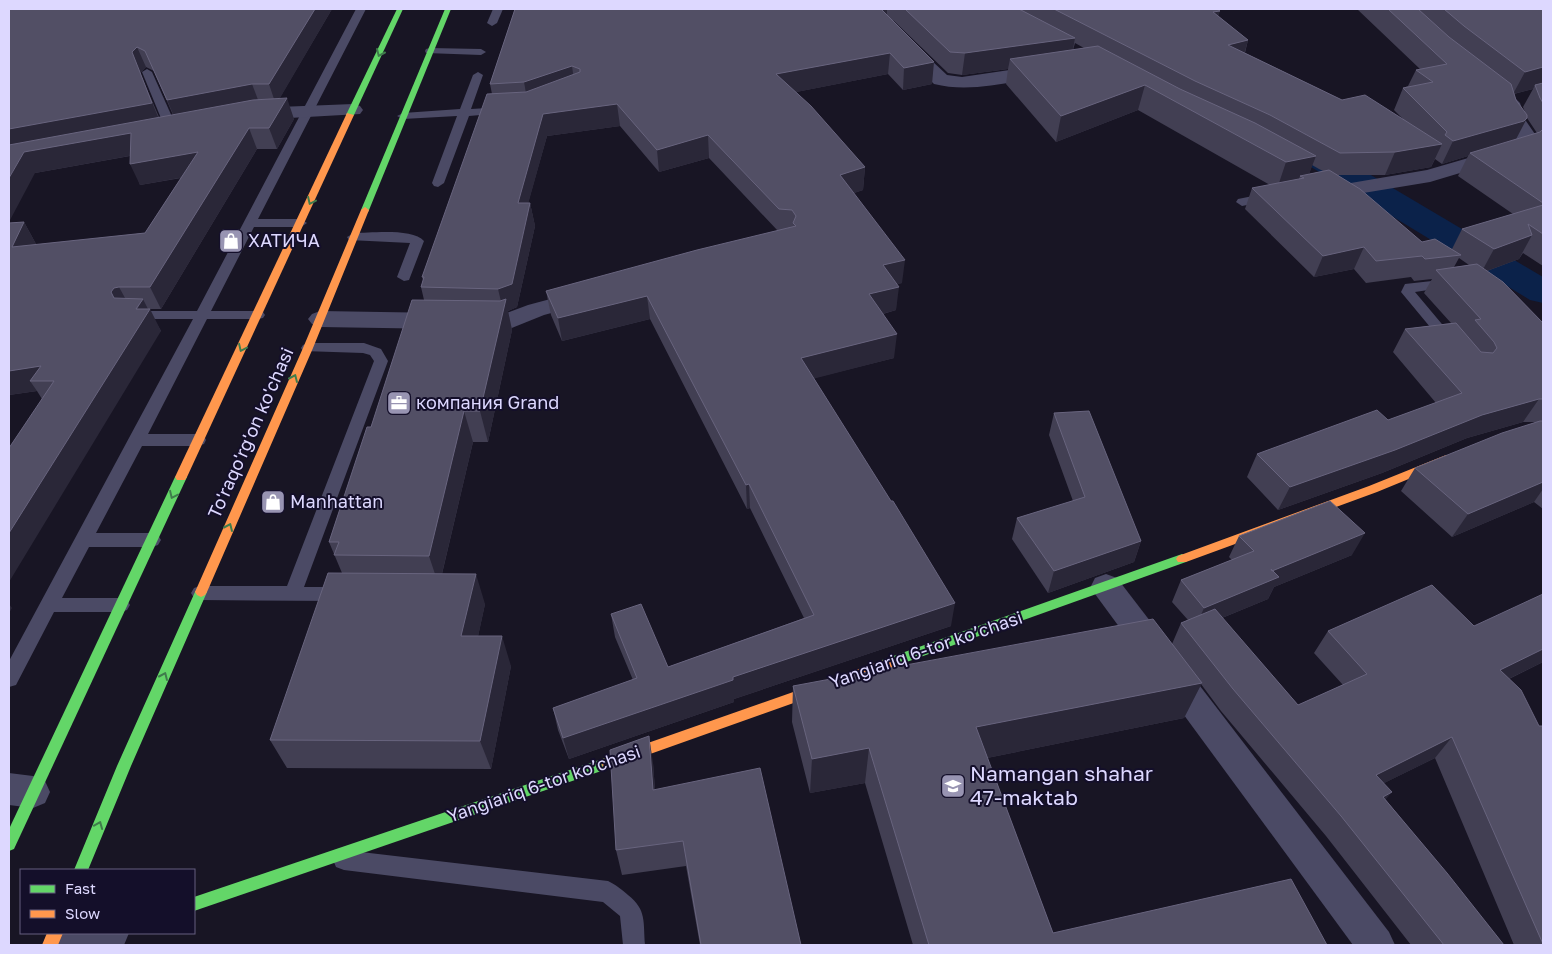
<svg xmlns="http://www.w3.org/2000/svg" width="1552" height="954" viewBox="0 0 1552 954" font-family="'Golos Text',sans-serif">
	<rect width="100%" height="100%" fill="#181524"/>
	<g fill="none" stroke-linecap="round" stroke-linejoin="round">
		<path fill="#0b224a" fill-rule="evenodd" d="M1299,137l11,2 233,138v26l-13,-3 -242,-147 -5,-7 5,-7z"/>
		<g fill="#4b4a65" fill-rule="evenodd">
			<path d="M356,9h10l-108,210h43l6,4 -6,4h-47l-43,84h47l5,1 2,3 -2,3 -5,1h-51l-59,115h50l6,2 2,4 -2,4 -6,2h-56l-46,87h56l6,2 3,5 -3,5 -6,2h-63l-27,51h59l6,2 3,5 -3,5 -6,2h-67l-38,73 -7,2v-26l184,-342h-62l-5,-1 -2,-3 2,-3 5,-1h66z"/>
			<path d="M493,9h10l-6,14 -5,3 -5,-3z"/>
			<path d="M430,48l51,1 5,3 -5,3 -55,-2 -1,-2 1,-2z"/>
			<path d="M147,69l5,3 25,56 -2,2h-8l-2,-2 -23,-56z"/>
			<path d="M478,72l5,3 -12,34 33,-2 6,3 -6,3 -35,3 -25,67 -6,4 -4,-1 -2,-3 25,-67 -54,3 -6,-3 6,-3 57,-4 13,-34z"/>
			<path d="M1268,193l6,4 -2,3 -30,6 -6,-4 2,-3z"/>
			<path d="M354,233c17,0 59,-5 70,8l-15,39 -5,1 -7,-4 13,-34 -61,-3 -2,-3z"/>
			<path d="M1450,279l7,4 -2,3 -40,6 42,50 -2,3h-10l-44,-53 4,-8z"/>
			<path d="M308,343h56l17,6 7,12 -84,226h37l6,2 3,5 -3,5 -6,2 -141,-1 -6,-2 -3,-5 3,-5 6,-2h87l87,-225 -4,-6 -7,-2 -60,-2 -2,-3 2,-3z"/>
			<path d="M344,850l264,31c8,4 13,8 20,14 19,15 15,27 17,50h-22l-3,-29 -17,-14 -259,-32 -8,-3 -3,-7 3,-7z"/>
		</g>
		<g fill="#4b4a65" fill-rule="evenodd">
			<path d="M907,42l6,1 34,32 15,2 82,-12 7,2 2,4 -2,4 -7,2c-36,5 -74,16 -110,7l-33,-33 -3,-4 3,-4z"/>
			<path d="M1504,92l7,2 9,9 6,18 11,16v7l-10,9 -97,29 -91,15 -7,-2 -4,-4 4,-4 7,-2 88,-15 86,-25 4,-3c0,-7 -18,-37 -23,-44l3,-4z"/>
			<path d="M353,104l7,2 3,4 -3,4 -107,6 -7,-2 -3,-4 3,-4 7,-2z"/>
			<path d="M584,290l8,2 4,5 -4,5 -48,13 -37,15 -187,-3 -8,-3 -4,-5 4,-5 8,-3 184,3 24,-9z"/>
			<path d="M1106,574l11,4 272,354 6,13h-42l-258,-351 -4,-8 4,-8z"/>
			<path d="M9,773l24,3 12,5 5,11 -5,11 -12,5 -24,-3z"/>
			<path d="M61,933h68l-5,12h-68z"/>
		</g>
		<g fill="#63d668" fill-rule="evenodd">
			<path d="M397,9h6l-49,106 -7,2 -1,-2z"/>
			<path d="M445,9h6l-82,201 -1,2h-6l-1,-2z"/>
			<path d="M181,473l6,4 -173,372 -5,2v-22l166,-352z"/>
			<path d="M1182,554l4,2 2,3 -2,3 -299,107 -5,-1 -1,-4 1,-4z"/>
			<path d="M201,587l4,2 2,3 -76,174 -43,104h-14l43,-104 78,-174 2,-3z"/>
			<path d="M608,757l5,2 2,4 -2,4 -419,144v-14z"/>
		</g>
		<g fill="#ff974d" fill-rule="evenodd">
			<path d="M347,113l7,2 -167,362 -2,3h-8l-2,-3z"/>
			<path d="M365,207l4,3 -56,138 -106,244 -2,3 -4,2 -4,-2 -2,-3 108,-244 58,-138z"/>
			<path d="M1446,455l4,1 2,3 -2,3 -73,30 -191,70h-8l-2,-3 2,-3 191,-70z"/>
			<path d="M887,659l5,1 1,4 -1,4 -284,101 -5,-2 -2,-4 2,-4 5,-2z"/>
			<path d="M47,933h16l-5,12h-16z"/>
		</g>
	</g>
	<g fill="#423f53" fill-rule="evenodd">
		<path d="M9,9h323l-53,90 15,20 -17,30h-20l-96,160h-13l13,22 -119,68 -5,-8 -28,4v-172l15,-1 12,22v1l109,-12 36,-55 -41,7 -10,-29 -95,17zM146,67l8,4 19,44 -14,2 -19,-44z"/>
		<path d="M515,9h702l1,7 30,24 -3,13 97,47 61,19 -9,-9 9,-22 5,-2 8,-16 4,-1 -63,-60h186v257l-20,-13 -4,6 -32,12 56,52v186l-9,-7 -82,35 -51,-46 14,-23 121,-46h-13l-56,16 -85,35 -104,37 -31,-33 10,-23 131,-34 48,-17 -43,-51 12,-23 46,-6 -27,-30 8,-14 -18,2 -3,-4 -45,6 -12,-14 -40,8 -69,-68 7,-21 18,-3 -132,-75 -82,32 -50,-58 2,-15 -46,6 -14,-2 -54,-52 -2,-1 40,64 -29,6 -15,-16 -92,18 69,75 -2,23 -9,3 48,90 -5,1 -1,26 -13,4 11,44 -80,20 137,248 -217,73v3l-165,57 -11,-29 -5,-22 80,-28 -18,-43 -4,-23 57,53 136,-49 -54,-110 -3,1 -97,-190 -88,22 -11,-26 -5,-24 232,-60 -69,-73 -50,14 -39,-46 -73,10 -19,67h2l5,23 -18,81 -9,4 4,19 -24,112h-15l-31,132 43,30 -7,32 33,30 -20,103 -204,-1 -17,-28 72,-167 -13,-31 42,-115 53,-127 -3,-13 2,-7 -1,-3 70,-183 -2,-10zM1075,43l9,5 -11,2zM1533,89l-10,18 2,5 -9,-12 -2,-6zM1527,118l10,15 -21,6zM1468,156l-10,20 55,38 -51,15 -10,20 -30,-7 -84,-67h47l46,-8 4,-8 7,5zM1312,165l7,4 4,2 -14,3zM1459,258l10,7 -15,2z"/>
		<path d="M1054,413l87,128 -7,21 -86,31 -36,-54 5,-21 56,-17 -24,-66z"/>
		<path d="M1239,536l113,19 -78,32 -6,12 -46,19 76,87 45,-20 -29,-32 14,-22 146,-5 69,36 -34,17 34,266h-29l-79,-187 -51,25 2,17 118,145h-93l-85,-109 -105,-125 -20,-27 -17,34 -197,40 66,175 274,12h-414l-48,-162 -55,10 -18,-71 1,-36 379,-42 9,-21 7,-3 -16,-18 9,-22 51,-20 -3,-3z"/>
		<path d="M653,763l2,27 146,155h-101l-14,-79 -64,9 -6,-25z"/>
	</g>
	<g fill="#2a2738">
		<path d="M315,9h17l-56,96 -7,-21z"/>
		<path d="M878,9h9v10z"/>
		<path d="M1220,11l-6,21 -1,-20z"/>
		<path d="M1075,38l-4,22 -61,-1 -2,10 -46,6 3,-22z"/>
		<path d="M1248,40l-6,22 -14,-17z"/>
		<path d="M137,47l9,20 -6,6 21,51 -152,29v-24z"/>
		<path d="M890,53l-2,21 -112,22v-22z"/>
		<path d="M934,62l-2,22 -29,6 1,-22z"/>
		<path d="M572,66l3,22 -47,16 -4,-22z"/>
		<path d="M1543,67v20l-8,-2 -2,4 -20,5 12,-22z"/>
		<path d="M252,84l8,21 -84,16 -9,-21z"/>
		<path d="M1145,85l-7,25 -82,32 5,-26z"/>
		<path d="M287,98l7,21 -17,30 -8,-21z"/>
		<path d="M617,104l3,22 -73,10 -25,90 -4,-23 25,-89z"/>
		<path d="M1527,118l-12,23 -45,12 -2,3 -26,8 11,-23z"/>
		<path d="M249,128l8,21 -96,160 -11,-22z"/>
		<path d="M131,133l9,21 -105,19 -26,49v-44l15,-26z"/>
		<path d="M708,135l1,23 -50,14 -2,-22z"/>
		<path d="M1442,144l-11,23 -46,8 10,-23z"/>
		<path d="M198,152l9,21 -67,12 -10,-21z"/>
		<path d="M1316,156l-10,26 -2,-4 -4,-2 -3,8 -20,5 9,-27z"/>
		<path d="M865,167l-2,23 -24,8 1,-23z"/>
		<path d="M530,203l5,23 -18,81 -9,4 4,19 -24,112 -8,-31 23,-101 -5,-21z"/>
		<path d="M24,222l12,22 -11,25 -13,-22z"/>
		<path d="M1532,235l-13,24 -38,14 13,-24z"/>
		<path d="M1364,247l-10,22 -40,8 9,-21z"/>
		<path d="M905,260l-3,23 -21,5 2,-23z"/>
		<path d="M119,287l12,22 -9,5 -11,-22 3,-4z"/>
		<path d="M899,287l-3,23 -28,8 1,-24z"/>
		<path d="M647,296l3,23 -88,22 -4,-23z"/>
		<path d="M143,299l6,12 1,-2 11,22 -152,251v-49z"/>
		<path d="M897,334l-3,24 -93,24v-24z"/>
		<path d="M41,366l-11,15 7,10 -28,4v-24z"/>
		<path d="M1539,399l-16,23 -56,16 -85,35 -104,37 12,-23 192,-72z"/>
		<path d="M464,411l9,31 -34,144 -10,-30z"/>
		<path d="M1543,482v7l-9,13 -82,35 16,-23z"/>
		<path d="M749,484l1,24 -3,1 -1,-24z"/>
		<path d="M1365,533l-13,22 -78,32 -6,12 -73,30 9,-21 68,-37z"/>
		<path d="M1141,541l-7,21 -86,31 6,-22z"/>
		<path d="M476,574l9,30 -13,61 -11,-29z"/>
		<path d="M955,603l-4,23 -217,73v3l-165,57 -6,-21 170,-61z"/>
		<path d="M9,604l3,4 -3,5z"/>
		<path d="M502,636l9,30 -20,103 -11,-28z"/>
		<path d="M1543,649v13l-61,30 18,-22z"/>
		<path d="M1202,683l-18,35 -217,44 9,-35z"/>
		<path d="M649,736l4,27 4,54 -4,-27z"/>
		<path d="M1452,737l-17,21 -75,37 16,-20z"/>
		<path d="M869,748l-4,35 -55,10 2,-34z"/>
		<path d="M1392,792l-17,20 8,-15z"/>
	</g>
	<g fill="#524f65" stroke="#68647e">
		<path d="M9,9h306l-46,75h-17l-85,16 -22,-49 -8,-4 -5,5 20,51 -143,26z"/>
		<path d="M515,9h366l53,53 -30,6 -14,-15 -114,21 35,32 54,61 -25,8 65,85 -22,5 16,22 -30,7 28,40 -96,24 90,143h2l62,102 -222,74v3l-170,58 -10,-30 84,-30 -26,-64 30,-10 27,63 146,-52 -65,-131 -3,1 -99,-189 -89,22 -12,-27 151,-41 99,-24 -3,-3 3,-7 -4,-6 -13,-1 -71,-74 -51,15 -40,-46 -74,10 -25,89h12l-18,81 -14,5 -77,-2 3,-10h-2l65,-183 39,-2 54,-20v-3l-8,-3 -48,16 -34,2z"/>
		<path d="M905,9h114l56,29 -110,15 -15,-1z"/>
		<path d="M1054,9h163l3,2 -7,1 35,28 -20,5 114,55 23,-5 77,49 -47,8 -55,1 -70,-38 -75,-34z"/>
		<path d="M1388,9h30l31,28 62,47 5,16 11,15v3l-3,3 -71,20 -8,-6 2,-3 -44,-44 30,-6 -17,-12 31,-6z"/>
		<path d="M1444,9h99v58l-18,5 -61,-46z"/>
		<path d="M1098,46l82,43 75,34 61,33 -30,6 -141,-77 -84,31 -51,-57z"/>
		<path d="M1543,83v20l-3,-5 -5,-13z"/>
		<path d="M287,98l-18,30h-20l-99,159h-31l-5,1 -3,4 3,6 29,1 -7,10h14l-141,224v-85l45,-67h-24l11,-15 -32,5v-148l15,-1 -12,25 133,-14 53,-81 -68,12 1,-31 -107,19 -15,26v-33l244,-45z"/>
		<path d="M1543,129v74l-73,-50 70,-21z"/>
		<path d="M1329,170l31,19 62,53 13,-3 26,16 -36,4 -3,-3 -46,5 -12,-14 -41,9 -71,-68 52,-10 -4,-2z"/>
		<path d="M1543,205v29l-15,-10 4,11 -38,14 -32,-20z"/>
		<path d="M1477,264l26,18 40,41v76h-4l-57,16 -87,35 -105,37 -33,-33 120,-44 11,10 74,-27 -57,-64 51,-6 25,29 12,1 4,-5 -3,-6 -19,-22 6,-1 -45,-49z"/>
		<path d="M506,299l-26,112h-16l-35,145 -95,-1 5,-13h-10l38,-115h4l41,-127 88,1z"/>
		<path d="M1089,411l52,130 -87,30 -37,-53 68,-21 -31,-84z"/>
		<path d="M1540,421h3v61l-75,32 -53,-46 87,-35z"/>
		<path d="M1330,501l35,32 -93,38 -1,-2 8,8 -75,31 -23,-28 73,-29 -15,-15z"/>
		<path d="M328,573l148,1 -15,62h41l-22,105 -210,-1z"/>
		<path d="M1432,585l42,41 69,-32v55l-43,21 21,20 18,36h4v218l-91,-207 -76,38 16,17 -9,5 64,76 57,72h-60l-103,-129 -108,-127 -52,-66 34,-14 83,96 69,-31 -39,-43z"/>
		<path d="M1153,619l49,64 -226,44 77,206 238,-54 36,66h-398l-60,-197 -57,11 -19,-73z"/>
		<path d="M649,736l4,54 107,-22 41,177h-100l-18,-104 -67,9 -6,-100z"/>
	</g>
	<defs><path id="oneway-chevron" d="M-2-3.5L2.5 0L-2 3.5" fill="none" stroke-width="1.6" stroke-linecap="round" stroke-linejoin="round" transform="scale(1.25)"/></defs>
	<g stroke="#3f7c4c">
		<use href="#oneway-chevron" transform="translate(380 53) rotate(114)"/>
		<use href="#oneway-chevron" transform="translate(311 201) rotate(115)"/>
		<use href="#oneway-chevron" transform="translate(242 348) rotate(115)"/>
		<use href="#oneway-chevron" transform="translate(294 378) rotate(-66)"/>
		<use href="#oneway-chevron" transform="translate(173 495) rotate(115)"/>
		<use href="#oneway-chevron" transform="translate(229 527) rotate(-66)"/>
		<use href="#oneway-chevron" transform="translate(164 676) rotate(-66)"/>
		<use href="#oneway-chevron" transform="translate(99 825) rotate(-68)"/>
	</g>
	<defs>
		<symbol id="shop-square" viewBox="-11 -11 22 22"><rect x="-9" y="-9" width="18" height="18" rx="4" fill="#9894b2" stroke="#140f2a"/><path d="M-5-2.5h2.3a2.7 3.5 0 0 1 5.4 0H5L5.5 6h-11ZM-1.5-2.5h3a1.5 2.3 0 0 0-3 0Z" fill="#fff"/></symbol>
		<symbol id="office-square" viewBox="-11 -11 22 22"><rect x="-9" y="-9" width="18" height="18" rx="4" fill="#9894b2" stroke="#140f2a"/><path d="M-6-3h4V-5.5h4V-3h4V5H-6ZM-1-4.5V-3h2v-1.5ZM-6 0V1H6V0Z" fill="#fff"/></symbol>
		<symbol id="school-square" viewBox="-11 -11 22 22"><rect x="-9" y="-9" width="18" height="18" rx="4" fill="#9894b2" stroke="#140f2a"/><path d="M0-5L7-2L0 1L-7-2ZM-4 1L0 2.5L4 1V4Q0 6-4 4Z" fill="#fff"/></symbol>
	</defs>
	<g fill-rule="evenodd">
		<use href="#shop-square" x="217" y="227" width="28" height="28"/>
		<use href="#office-square" x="385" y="389" width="28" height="28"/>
		<use href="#shop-square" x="259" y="488" width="28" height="28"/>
		<use href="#school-square" x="939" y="772" width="28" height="28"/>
	</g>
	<g text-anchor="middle" stroke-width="4" stroke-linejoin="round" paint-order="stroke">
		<g font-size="18" fill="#ddd8ff" stroke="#140f2a" text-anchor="start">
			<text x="248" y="247">ХАТИЧА</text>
			<text x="416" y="409">компания Grand</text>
			<text x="290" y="508">Manhattan</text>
		</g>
		<g font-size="18" fill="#ddd8ff" stroke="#140f2a">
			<text transform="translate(251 433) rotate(-66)" y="6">To'raqo'rg'on ko'chasi</text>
			<text transform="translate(926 650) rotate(-19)" y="6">Yangiаriq 6-tor koʼchasi</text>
			<text transform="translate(544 784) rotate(-19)" y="6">Yangiаriq 6-tor koʼchasi</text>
		</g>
		<g font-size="21" fill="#ddd8ff" stroke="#140f2a" text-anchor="start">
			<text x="970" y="781">Namangan shahar<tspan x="970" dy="24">47-maktab</tspan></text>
		</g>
	</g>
	<rect width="1552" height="954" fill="none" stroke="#ddd8ff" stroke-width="20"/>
	<rect x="20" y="869" width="175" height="65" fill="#140f2a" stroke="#645f7f"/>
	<rect x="30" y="885" width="25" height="8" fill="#63d668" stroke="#645f7f"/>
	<text x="65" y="894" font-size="15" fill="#ddd8ff">Fast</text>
	<rect x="30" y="910" width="25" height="8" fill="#ff974d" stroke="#645f7f"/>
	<text x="65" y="919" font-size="15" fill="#ddd8ff">Slow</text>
</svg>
